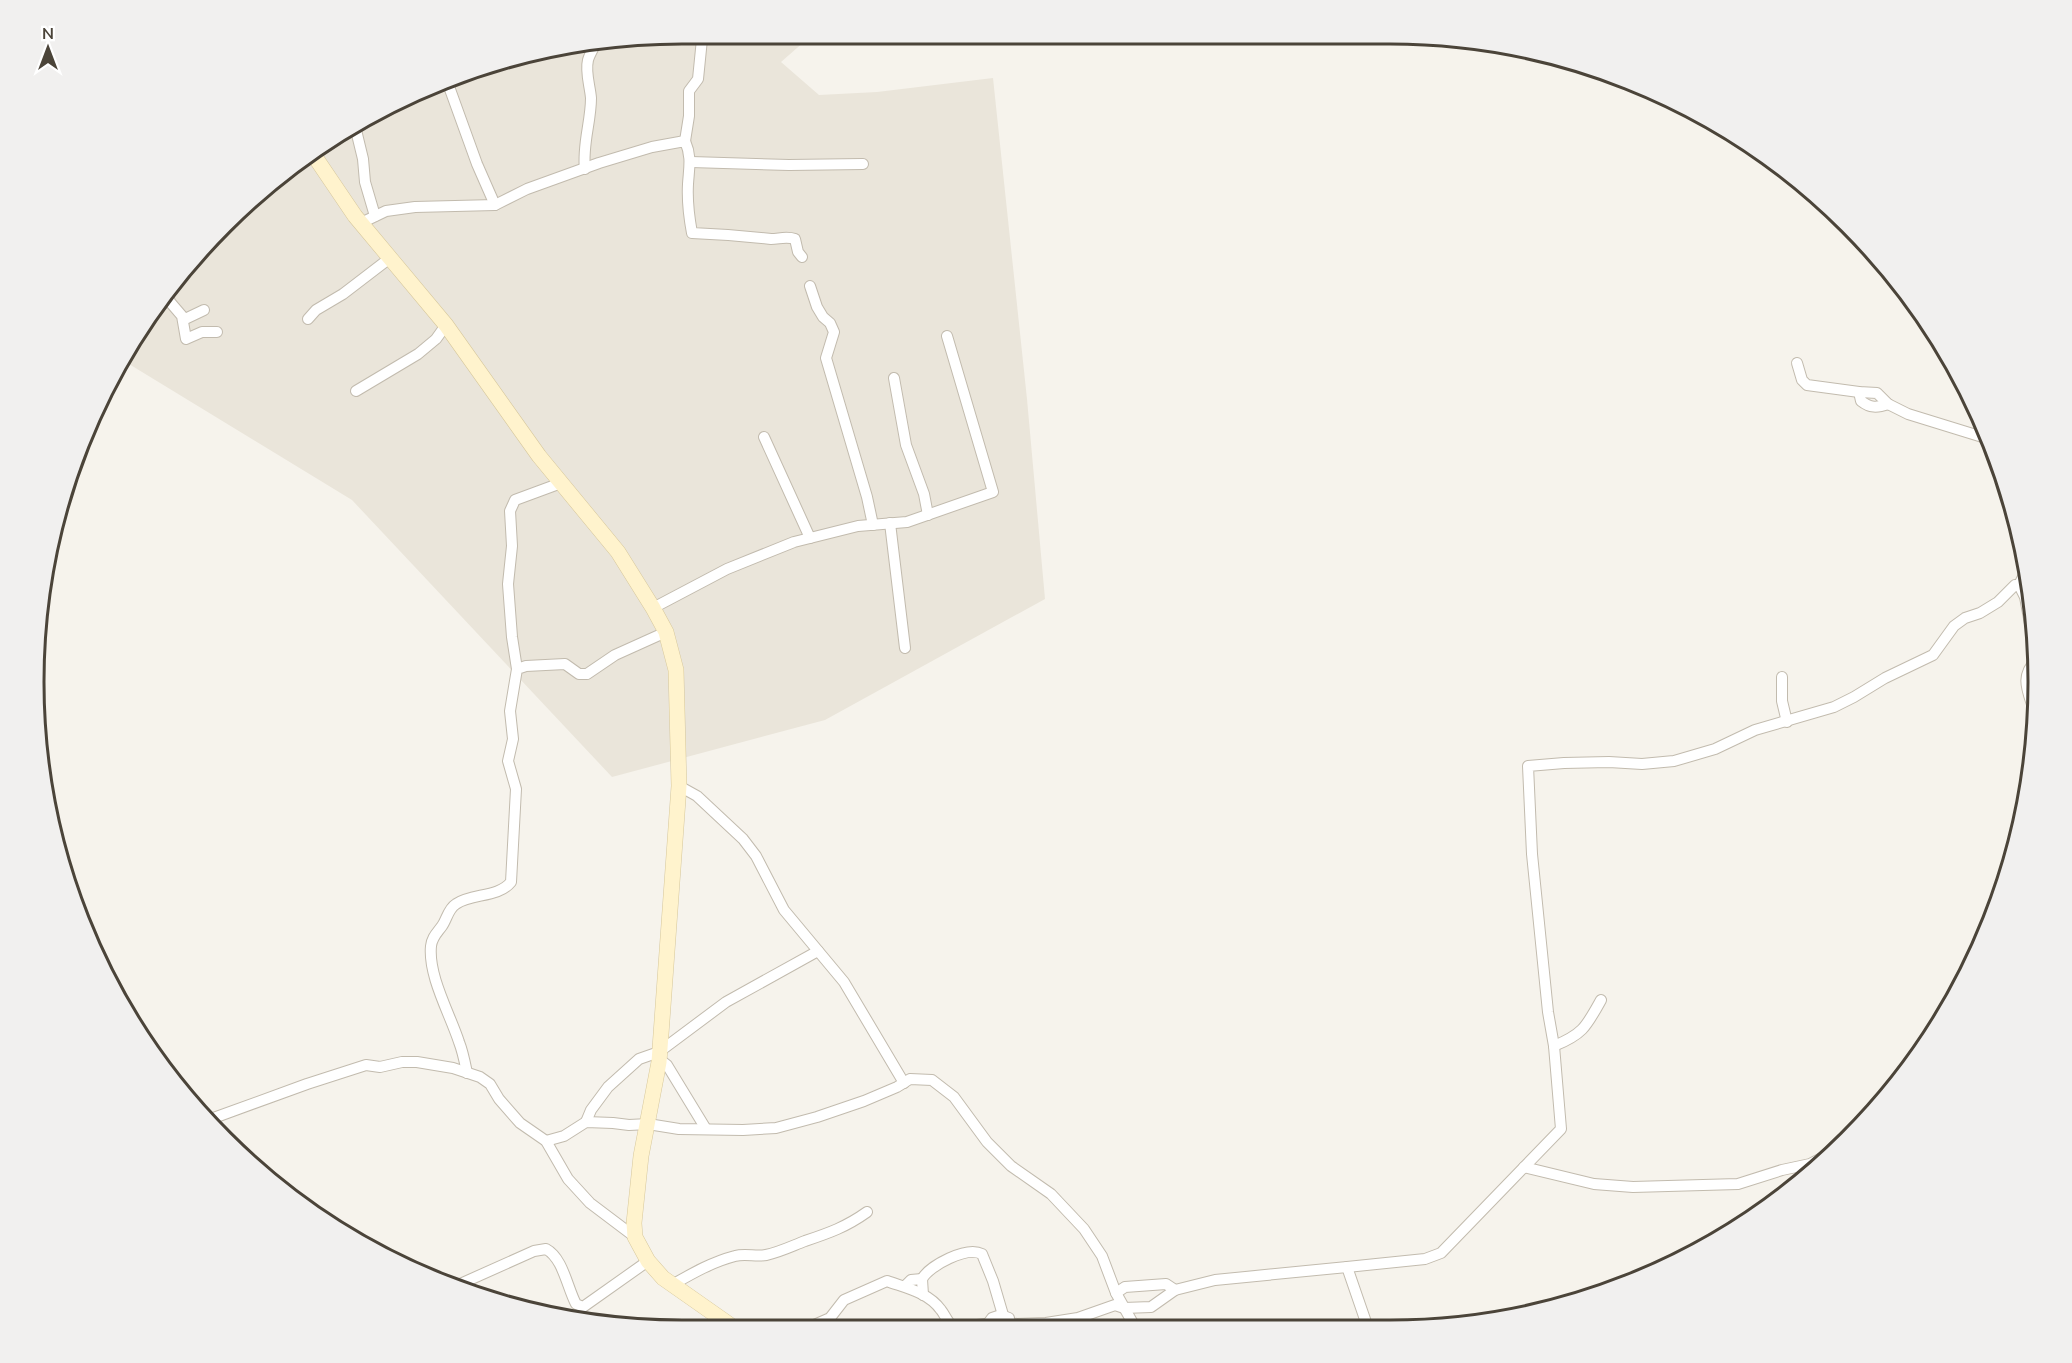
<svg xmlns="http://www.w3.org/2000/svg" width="2072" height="1363" viewBox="0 0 2072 1363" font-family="'Nunito Sans',sans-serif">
	<rect width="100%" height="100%" fill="#f6f3ec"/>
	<path fill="#eae5da" d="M597,39h207l1,2 -24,21 38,33 58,-3 116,-14 34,321 18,200 -220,121 -213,57 -260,-277 -228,-139 43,-75 56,-63 98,-81 152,-75z"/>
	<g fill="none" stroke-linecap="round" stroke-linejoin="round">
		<defs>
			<g id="street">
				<path d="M447,81l30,83 18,41"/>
				<path d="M355,126l8,33 2,23 10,34"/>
				<path d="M685,141l4,-25v-25l9,-12 4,-40"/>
				<path d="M691,162l98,3 74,-1"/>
				<path d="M585,169c-3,-24 6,-47 6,-71 -1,-12 -6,-26 -3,-38 2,-7 7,-14 10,-21"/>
				<path d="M361,223l25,-12 29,-4 80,-2 32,-16 72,-26 53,-16 33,-6c7,16 4,27 3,43 -1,17 1,33 4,49 27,1 53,3 79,6 8,0 15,-3 24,0l3,13 4,5"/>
				<path d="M810,286l7,21 6,10 7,6 4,9 -8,26 41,139 6,28"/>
				<path d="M166,288l4,14 12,14 4,23 16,-7h15"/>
				<path d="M308,319l8,-9 27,-16 47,-36"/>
				<path d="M183,320l21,-10"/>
				<path d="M1797,363l5,17 5,5 52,7 18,1 11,11 20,10 81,25"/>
				<path d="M894,378l12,67 18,49 4,21"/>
				<path d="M356,391l62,-37 18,-15 10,-14"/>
				<path d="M1859,392l2,9c9,7 16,7 27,3"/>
				<path d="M764,437l46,101"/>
				<path d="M890,523l15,125"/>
				<path d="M2019,585l7,-14"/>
				<path d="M653,608l74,-39 67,-27 64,-16 49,-4 86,-30 -46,-156"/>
				<path d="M517,669l-5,-32 -4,-53 4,-38 -2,-35 5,-11 46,-17"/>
				<path d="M1782,677v24l5,21"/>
				<path d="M2035,714c-6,-22 -17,-36 2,-55"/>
				<path d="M679,786l18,10 46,43 13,17 28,54 60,72 60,101"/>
				<path d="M1554,1046c29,-12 32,-19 47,-46"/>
				<path d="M659,1059l8,6 39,64"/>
				<path d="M467,1073c-2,-10 -4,-21 -8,-31 -9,-28 -31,-66 -28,-96 1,-9 6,-13 11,-20 5,-7 6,-17 14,-22 16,-11 42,-6 55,-22l5,-93 -8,-28 5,-22 -3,-28 7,-42 9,-3 39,-2 14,10h8l28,-19 51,-23"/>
				<path d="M208,1120l99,-36 59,-19 14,2 22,-5h15l36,6 27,9 10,7 9,15 21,24 26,18 22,38 22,24 45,34"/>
				<path d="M586,1122l5,-12 17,-23 31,-28 20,-7 67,-50 92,-51"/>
				<path d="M546,1141l18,-5 22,-14 27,1 16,2 19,-1 31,5 64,1 33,-2 41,-11 47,-16 33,-14 13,-8 22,1 22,17 33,45 24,24 40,28 33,35 18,27 14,37 19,34"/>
				<path d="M1524,1167l70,17 39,3 105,-3 44,-14 28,-6 23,-12"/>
				<path d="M1347,1267l78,-8 16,-6 120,-124 -7,-83 -6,-34 -16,-158 -4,-88 36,-3 45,-1 33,2 32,-3 41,-12 40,-19 79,-23 20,-10 31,-19 48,-23 21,-29 11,-8 15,-5 18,-11 17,-17h4l6,12 5,27 8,16"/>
				<path d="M922,1279c8,-14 45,-33 60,-25l11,27 10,34"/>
				<path d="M458,1285l76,-34 12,-2c17,9 21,38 30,55l7,3 65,-46"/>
				<path d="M672,1285c21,-12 40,-23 63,-29 10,-3 21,1 31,-1 14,-3 26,-9 39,-14 24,-8 41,-14 62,-29"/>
				<path d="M905,1286l6,-6 11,-1 1,16"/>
				<path d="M1116,1293l9,-6 41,-3 9,6"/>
				<path d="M1013,1324l33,-1 32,-5 37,-13 9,3 27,-1 24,-17 40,-10 132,-13 21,61"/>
				<path d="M814,1325l16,-7 14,-18 43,-19c19,7 41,11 54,29 4,5 6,11 11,16"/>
				<path d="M968,1326l18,-2"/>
				<path d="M986,1326l6,-8 9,-3 8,3"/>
			</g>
			<path id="secondary" d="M311,151l44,65 91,109 93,131 79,96 35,56 13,24 10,38 3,116 -20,276 -18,94 -7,67 1,14 13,24 15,17 67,47"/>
		</defs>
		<use href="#street" stroke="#c2bbae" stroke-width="12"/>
		<use href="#secondary" stroke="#d6c79b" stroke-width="16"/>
		<use href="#street" stroke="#fff" stroke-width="10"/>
		<use href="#secondary" stroke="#fff3cd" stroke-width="15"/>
	</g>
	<path d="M0 0H2072V1363H0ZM682 44H1390A638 638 0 0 1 2028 682V682A638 638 0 0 1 1390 1320H682A638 638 0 0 1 44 682V682A638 638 0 0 1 682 44Z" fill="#f1f0ef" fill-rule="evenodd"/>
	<path fill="none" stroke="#4b4439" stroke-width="3" d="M682 44H1390A638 638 0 0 1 2028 682V682A638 638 0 0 1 1390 1320H682A638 638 0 0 1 44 682V682A638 638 0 0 1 682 44Z"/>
	<g transform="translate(48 48)" stroke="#ffffff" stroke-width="4.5" paint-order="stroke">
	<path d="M0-4.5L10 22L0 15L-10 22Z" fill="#4b4439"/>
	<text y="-9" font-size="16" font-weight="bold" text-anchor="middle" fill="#4b4439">N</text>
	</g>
</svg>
